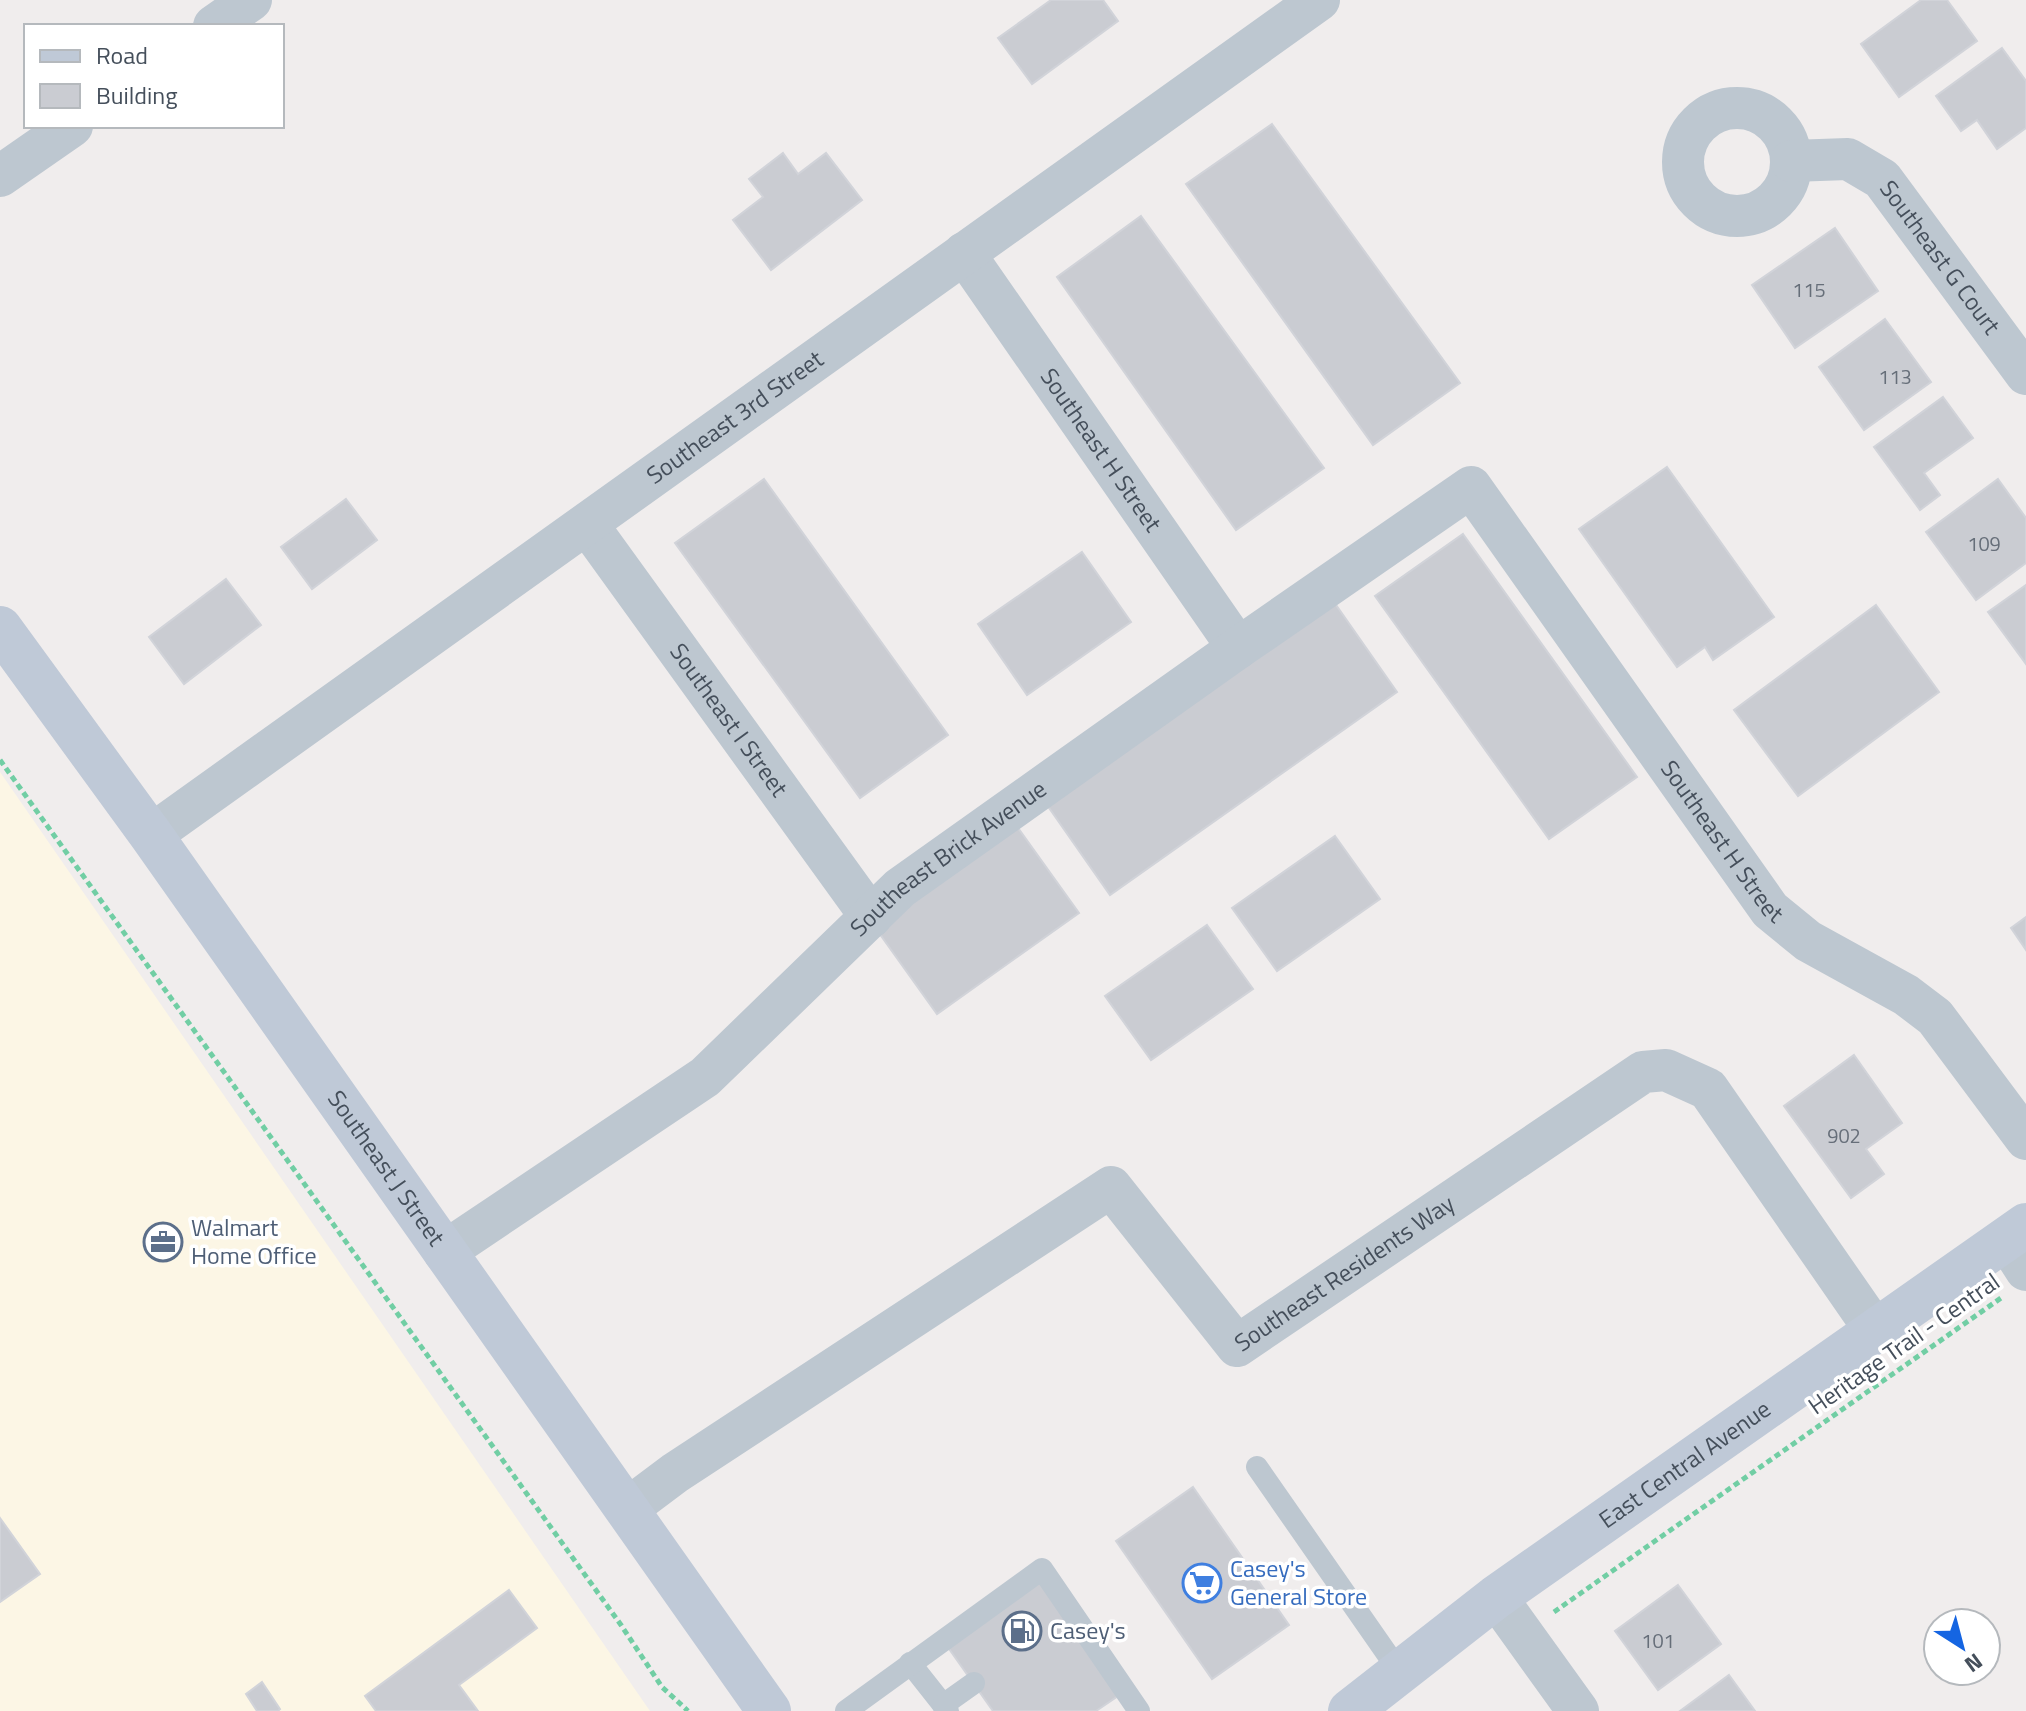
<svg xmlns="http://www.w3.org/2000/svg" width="2026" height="1711" viewBox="0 0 2026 1711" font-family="'Titillium Web',sans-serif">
	<rect width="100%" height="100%" fill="#f0eded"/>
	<path fill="#fcf6e5" d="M0,772l650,939h-650z"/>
	<g fill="#caccd2" stroke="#d1d3d9" stroke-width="2">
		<path d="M1051,0h52l15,21 -86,63 -34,-46z"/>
		<path d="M1921,0h26l30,41 -78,56 -38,-53z"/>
		<path d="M2002,48l24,33v47l-29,21 -20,-29 -16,11 -25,-35z"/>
		<path d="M1272,124l188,259 -87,62 -187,-261z"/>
		<path d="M783,153l15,21 28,-21 36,47 -91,70 -38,-50 30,-23 -14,-18z"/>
		<path d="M1141,216l183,252 -88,62 -179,-253z"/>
		<path d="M1835,228l43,63 -83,57 -43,-63z"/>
		<path d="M1885,319l46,63 -67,48 -45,-63z"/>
		<path d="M1943,397l30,41 -49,35 16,22 -20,15 -46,-63z"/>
		<path d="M1667,467l107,150 -61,43 -8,-13 -28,20 -98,-138z"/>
		<path d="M764,479l184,256 -88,63 -185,-255z"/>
		<path d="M1998,479l28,39v45l-50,37 -50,-68z"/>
		<path d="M346,499l31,41 -65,49 -31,-42z"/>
		<path d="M1463,534l174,243 -88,62 -174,-243z"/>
		<path d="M1082,552l49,70 -104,73 -49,-71z"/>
		<path d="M226,579l35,46 -77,59 -35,-47z"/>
		<path d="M2026,585v79l-38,-52z"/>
		<path d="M1334,602l63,90 -287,203 -63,-90z"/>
		<path d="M1876,605l63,87 -141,104 -64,-86z"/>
		<path d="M1016,825l63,88 -142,101 -63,-88z"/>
		<path d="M1335,836l45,63 -103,72 -45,-63z"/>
		<path d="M2026,917v33l-15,-22z"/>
		<path d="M1207,925l46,64 -102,71 -46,-64z"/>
		<path d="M1854,1055l48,68 -36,26 18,25 -33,24 -67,-92z"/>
		<path d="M1193,1487l96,138 -77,54 -96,-138z"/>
		<path d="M0,1518l40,56 -40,28z"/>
		<path d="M1040,1580l81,114 -25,17h-103l-46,-65z"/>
		<path d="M1678,1585l43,59 -63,46 -43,-59z"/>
		<path d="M509,1590l28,38 -78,57 19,26h-102l-11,-15z"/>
		<path d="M1729,1675l26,36h-75z"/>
		<path d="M262,1682l18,27 -2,2h-21l-11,-17z"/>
	</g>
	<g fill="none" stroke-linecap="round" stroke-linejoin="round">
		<g stroke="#71cea4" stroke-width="5" stroke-dasharray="6 4" stroke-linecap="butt">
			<path d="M0,760l621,865 41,62 26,24"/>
			<path d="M1554,1612l447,-314"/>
		</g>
		<g stroke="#bdc7d0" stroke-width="22">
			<path d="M1257,1467l142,204"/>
			<path d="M910,1663l38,48"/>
			<path d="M943,1705l31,-22"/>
			<path d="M846,1711l196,-142 97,142"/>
		</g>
		<g stroke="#bdc7d0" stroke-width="42">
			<path d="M214,26l37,-26"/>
			<circle cx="1737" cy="162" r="54"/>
			<path id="s1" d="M1791,161l57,-2 34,20 144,195"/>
			<path d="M0,176l72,-50"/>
			<path id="s2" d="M964,253l274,395"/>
			<path id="s3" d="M587,524l284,393"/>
			<path id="s4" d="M151,835l1168,-835"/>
			<path d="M2006,1239l20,31"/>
			<path id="s5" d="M444,1252l261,-175 195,-189 338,-240 233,-161 299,423 38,31 98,54 29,22 91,122"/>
			<path id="s6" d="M627,1509l48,-36 436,-286 126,159 406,-274 23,-2 42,19 167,241"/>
			<path d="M1496,1597l82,114"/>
		</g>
		<g stroke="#bfc9d7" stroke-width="44">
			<path id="s7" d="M0,628l151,207 618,876"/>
			<path id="s8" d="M1350,1711l146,-114 530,-372"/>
		</g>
	</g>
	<defs>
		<symbol id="office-ring" viewBox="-11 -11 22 22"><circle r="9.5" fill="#fff" stroke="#5c6f8a" stroke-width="1.5"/><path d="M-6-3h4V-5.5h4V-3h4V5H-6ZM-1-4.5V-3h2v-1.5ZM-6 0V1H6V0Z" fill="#5c6f8a"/></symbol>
		<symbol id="supermarket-ring" viewBox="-11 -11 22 22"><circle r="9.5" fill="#fff" stroke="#3f7fe0" stroke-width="1.5"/><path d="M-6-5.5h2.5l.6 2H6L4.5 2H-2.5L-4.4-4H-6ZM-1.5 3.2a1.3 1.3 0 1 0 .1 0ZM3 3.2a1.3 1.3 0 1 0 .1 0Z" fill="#3f7fe0"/></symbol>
		<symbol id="fuel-ring" viewBox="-11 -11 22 22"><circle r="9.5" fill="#fff" stroke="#5c6f8a" stroke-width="1.5"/><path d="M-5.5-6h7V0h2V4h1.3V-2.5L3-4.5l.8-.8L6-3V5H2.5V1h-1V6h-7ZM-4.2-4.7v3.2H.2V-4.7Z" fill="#5c6f8a"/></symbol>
	</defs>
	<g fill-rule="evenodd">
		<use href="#office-ring" x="141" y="1220" width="44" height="44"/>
		<use href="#supermarket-ring" x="1180" y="1561" width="44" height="44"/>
		<use href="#fuel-ring" x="1000" y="1609" width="44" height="44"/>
	</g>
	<g text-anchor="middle" stroke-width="7" stroke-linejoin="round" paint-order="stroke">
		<g font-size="20" fill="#666e79">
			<text x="1809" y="297">115</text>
			<text x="1895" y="384">113</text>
			<text x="1984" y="551">109</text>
			<text x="1844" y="1143">902</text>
			<text x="1658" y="1648">101</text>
		</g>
		<g font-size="24" fill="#454f5b" stroke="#fff">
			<text dy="8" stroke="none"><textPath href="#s1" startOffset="194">Southeast G Court</textPath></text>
			<text dy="8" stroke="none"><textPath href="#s4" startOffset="718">Southeast 3rd Street</textPath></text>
			<text dy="8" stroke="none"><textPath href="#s2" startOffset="240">Southeast H Street</textPath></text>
			<text dy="8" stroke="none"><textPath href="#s3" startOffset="242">Southeast I Street</textPath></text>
			<text dy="8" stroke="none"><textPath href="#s5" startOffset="1718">Southeast H Street</textPath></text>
			<text dy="8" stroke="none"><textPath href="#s5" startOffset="642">Southeast Brick Avenue</textPath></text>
			<text dy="8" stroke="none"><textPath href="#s7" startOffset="664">Southeast J Street</textPath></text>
			<text dy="8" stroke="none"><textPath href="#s6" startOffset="914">Southeast Residents Way</textPath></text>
			<text transform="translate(1904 1344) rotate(-35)" y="8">Heritage Trail - Central</text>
			<text dy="8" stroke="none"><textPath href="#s8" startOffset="416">East Central Avenue</textPath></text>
		</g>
		<g font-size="24" fill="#4e5e75" stroke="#fff" text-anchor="start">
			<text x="191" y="1236">Walmart<tspan x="191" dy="28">Home Office</tspan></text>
			<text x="1050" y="1639">Casey's</text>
		</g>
		<g font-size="24" fill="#366cbe" stroke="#fff" text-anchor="start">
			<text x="1230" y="1577">Casey's<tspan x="1230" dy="28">General Store</tspan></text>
		</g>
	</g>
	<rect x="24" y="24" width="260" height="104" fill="#ffffff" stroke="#b5b9bd" stroke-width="2"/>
	<rect x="40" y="50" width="40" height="12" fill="#bfc9d7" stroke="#b5b9bd" stroke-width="2"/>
	<text x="96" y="64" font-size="24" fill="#454f5b">Road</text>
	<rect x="40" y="84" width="40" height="24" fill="#caccd2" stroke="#b5b9bd" stroke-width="2"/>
	<text x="96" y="104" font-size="24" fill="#454f5b">Building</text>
	<g transform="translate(1962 1647) rotate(144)"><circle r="38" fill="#ffffff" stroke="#b5b9bd" stroke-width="2"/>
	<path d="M0-6L14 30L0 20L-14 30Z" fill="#1565e2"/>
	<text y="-12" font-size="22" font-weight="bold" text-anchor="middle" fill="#454f5b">N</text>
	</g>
</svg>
